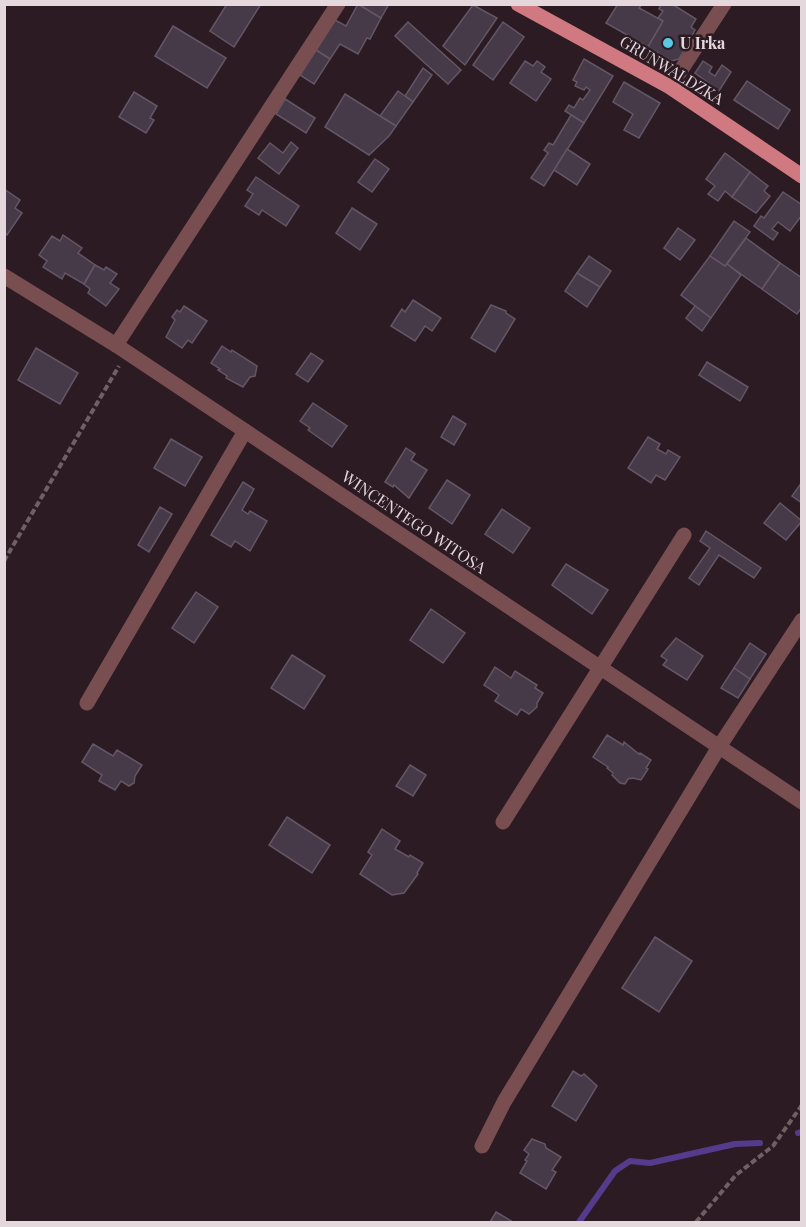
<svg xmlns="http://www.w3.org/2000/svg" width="806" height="1227" viewBox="0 0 806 1227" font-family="'Playfair Display',serif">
	<rect width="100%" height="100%" fill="#2c1b23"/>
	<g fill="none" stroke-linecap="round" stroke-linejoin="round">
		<g stroke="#553b8b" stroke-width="6">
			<path d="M798,1133l4,-1"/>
			<path d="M579,1222l36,-51 15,-10 20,2 85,-19 25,-1"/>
		</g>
	</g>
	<g fill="#463948" stroke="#645666" stroke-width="1.5">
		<path d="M227,4h34l-27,43 -24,-16z"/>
		<path d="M358,4l23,14 -11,21 -3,-1 -9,16 -18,-10 -10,15 -14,-9 19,-30 11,6z"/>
		<path d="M358,4h31l-8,14z"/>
		<path d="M618,4h24l-3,4 24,13 -15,26 -42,-24z"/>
		<path d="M661,4h11l24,15 -5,8 4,3 -16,29 -8,2 -23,-14 15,-26 -5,-3 5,-7 -4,-2z"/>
		<path d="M473,5l24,13 -32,47 -22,-19z"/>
		<path d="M408,22l53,48 -13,14 -53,-48z"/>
		<path d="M503,22l21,15 -31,43 -20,-15z"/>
		<path d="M173,26l53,32 -19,30 -52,-32z"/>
		<path d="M316,50l14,9 -16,25 -14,-9z"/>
		<path d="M584,59l29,17 -29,47 -19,-12 4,-6 5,3 6,-10 3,2 7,-10 -4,-3 -2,3 -9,-4 2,-4 -4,-2z"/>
		<path d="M525,61l8,5 4,-5 8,6 -4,5 10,7 -15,22 -26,-18z"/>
		<path d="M703,61l9,6 -3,5 6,4 7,-11 9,7 -12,19 -24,-18z"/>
		<path d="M423,68l9,7 -19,27 -8,-6z"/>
		<path d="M747,81l43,29 -12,19 -44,-29z"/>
		<path d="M624,82l36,21 -21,35 -15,-8 9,-16 -20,-12z"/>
		<path d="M398,91l15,11 -17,24 -16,-10z"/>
		<path d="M134,92l23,14 -7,12 4,2 -8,13 -27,-16z"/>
		<path d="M345,94l51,32 -7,10 -20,19 -44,-28z"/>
		<path d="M285,99l30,19 -9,15 -30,-19z"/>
		<path d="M571,115l13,8 -40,63 -13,-8 17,-25 -4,-3 5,-7 4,2z"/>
		<path d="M291,142l7,6 -19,26 -21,-16 12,-15 13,10z"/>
		<path d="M567,149l23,15 -13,21 -23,-15z"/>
		<path d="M725,153l25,19 -18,25 -7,-6 -7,10 -10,-7 7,-8 -9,-7z"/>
		<path d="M375,159l14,10 -17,23 -14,-10z"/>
		<path d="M750,172l18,14 -4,5 6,5 -14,17 -24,-16z"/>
		<path d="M256,177l43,29 -13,20 -24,-16 -3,5 -14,-9 8,-12 -6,-4z"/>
		<path d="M4,189l16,11 -5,8 7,5 -15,22 -3,-2z"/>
		<path d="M783,192l19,13v10l-12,16 -12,-9 -6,7 6,4 -5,7 -19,-14 7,-10 3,2z"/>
		<path d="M352,208l25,16 -17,26 -24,-17z"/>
		<path d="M734,221l16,11 -25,34 -15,-10z"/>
		<path d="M678,228l17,12 -15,20 -16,-12z"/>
		<path d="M63,235l19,13 -4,5 17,12 -11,19 -19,-11 -3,6 -19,-12 4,-6 -8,-6 13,-19 8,5z"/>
		<path d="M746,238l34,25 -18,26 -35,-25z"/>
		<path d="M589,256l22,15 -11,16 -23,-14z"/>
		<path d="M710,256l15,10 2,-2 14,11 -30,43 -30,-23z"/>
		<path d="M780,263l22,15v29l-5,7 -35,-25z"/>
		<path d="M95,265l9,5 2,-3 11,7 -7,9 9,6 -13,17 -18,-13 2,-4 -6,-5z"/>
		<path d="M577,273l23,14 -13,20 -22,-16z"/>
		<path d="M413,300l28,18 -9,13 -7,-5 -10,15 -24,-15 11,-17 3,3z"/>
		<path d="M491,305l15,6v2l9,6 -20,33 -24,-14z"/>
		<path d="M184,306l23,15 -15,22 -4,-3 -6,8 -16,-11 9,-17 -3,-3 5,-7 3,2z"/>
		<path d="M695,306l16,12 -9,13 -16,-13z"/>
		<path d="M222,346l9,6 1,-2 25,16 -2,10 -5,1 -7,10 -17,-9 1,-2 -9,-6 2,-1 -9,-6z"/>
		<path d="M36,348l42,25 -18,31 -42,-24z"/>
		<path d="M311,353l12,8 -15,21 -12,-8z"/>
		<path d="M707,362l41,25 -8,14 -41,-26z"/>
		<path d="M313,403l34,23 -15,21 -24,-17 2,-2 -10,-7z"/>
		<path d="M453,416l13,8 -12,21 -13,-8z"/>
		<path d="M648,437l12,7 -3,5 9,5 2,-4 12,7 -15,23 -9,-5 -5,8 -23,-15z"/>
		<path d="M171,439l31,18 -17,29 -31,-18z"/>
		<path d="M406,448l9,6 -4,6 16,10 -18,28 -15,-13 -1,2 -8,-5z"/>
		<path d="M447,480l23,15 -18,29 -23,-16z"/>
		<path d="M243,482l11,7 -12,21 6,4 2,-3 17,10 -17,30 -15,-10 -4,6 -20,-12z"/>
		<path d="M802,482v21l-10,-7z"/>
		<path d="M780,503l22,18 -16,19 -22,-17z"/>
		<path d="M160,507l12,7 -23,38 -11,-7z"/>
		<path d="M502,509l28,19 -17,25 -28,-19z"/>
		<path d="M706,531l55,37 -7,10 -35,-23 -20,30 -10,-7 21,-30 -10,-7z"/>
		<path d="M566,564l42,26 -16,24 -40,-29z"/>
		<path d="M196,592l22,15 -24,36 -22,-15z"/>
		<path d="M431,609l34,24 -22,30 -33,-23z"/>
		<path d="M676,638l27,18 -16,24 -24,-15 4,-5 -6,-4z"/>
		<path d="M750,643l16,11 -16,25 -16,-11z"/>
		<path d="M292,655l33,21 -21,33 -33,-21z"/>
		<path d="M495,667l16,11 4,-7 22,14 -2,3 8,5 -6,10v4l-8,7 -8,-5 -4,6 -22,-14 4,-6 -15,-10z"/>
		<path d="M734,668l16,11 -12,19 -17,-10z"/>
		<path d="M607,735l16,10 1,-3 15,12 1,-1 11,7 -5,8 2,1 -7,11 -8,-2 -5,1 -3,5 -5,-1 -8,-8 1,-2 -6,-5 1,-1 -15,-10z"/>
		<path d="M93,744l20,12 4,-6 25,15 -7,11 -1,7 -5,3 -8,-5 -6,9 -16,-9 3,-6 -20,-13z"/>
		<path d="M410,765l16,10 -13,21 -17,-10z"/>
		<path d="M287,817l43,28 -18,28 -43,-28z"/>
		<path d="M382,829l18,12 -5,8 14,8 1,-2 13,8 -6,10 1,1 -14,19 -12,2 -32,-21 12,-19 -4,-3z"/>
		<path d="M655,937l37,24 -33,51 -37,-24z"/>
		<path d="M573,1071l8,5 3,-2 13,12 -21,35 -24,-15z"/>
		<path d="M532,1139l13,5 1,4 15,9 -9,13 4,2 -10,17 -26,-16 7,-12 -2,-1 4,-6 -5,-4z"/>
		<path d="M496,1212l17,10h-23z"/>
	</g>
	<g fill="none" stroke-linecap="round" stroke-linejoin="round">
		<g stroke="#6f6066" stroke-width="4" stroke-dasharray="6 3" stroke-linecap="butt">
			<path d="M4,561l115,-195"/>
			<path d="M696,1222l40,-47 37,-29 29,-41"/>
		</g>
		<g stroke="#794e51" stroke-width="15">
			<path d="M670,87l54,-83"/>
			<path d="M4,276l112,69 686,457"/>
			<path d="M116,345l222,-341"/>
			<path d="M87,703l158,-272"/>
			<path d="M503,822l181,-287"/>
			<path d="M482,1146l22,-44 215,-355 83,-127"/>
		</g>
		<path stroke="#d07980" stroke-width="15" d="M518,4l152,83 132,89"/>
	</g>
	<circle fill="#57c9e3" stroke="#2c1b23" stroke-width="2" cx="668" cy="43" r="6"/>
	<g text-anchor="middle" stroke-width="5" stroke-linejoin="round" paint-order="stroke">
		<g font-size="16" font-weight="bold" fill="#e4d8dd" stroke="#2c1b23" text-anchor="start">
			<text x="680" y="49">U Irka</text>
		</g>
		<g font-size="16" fill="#e4d8dd" stroke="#2c1b23">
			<text transform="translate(672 70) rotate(31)" y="6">GRUNWALDZKA</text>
			<text transform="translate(414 522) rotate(34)" y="6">WINCENTEGO WITOSA</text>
		</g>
	</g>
	<rect width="806" height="1227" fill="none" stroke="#e4d8dd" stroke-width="12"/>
</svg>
